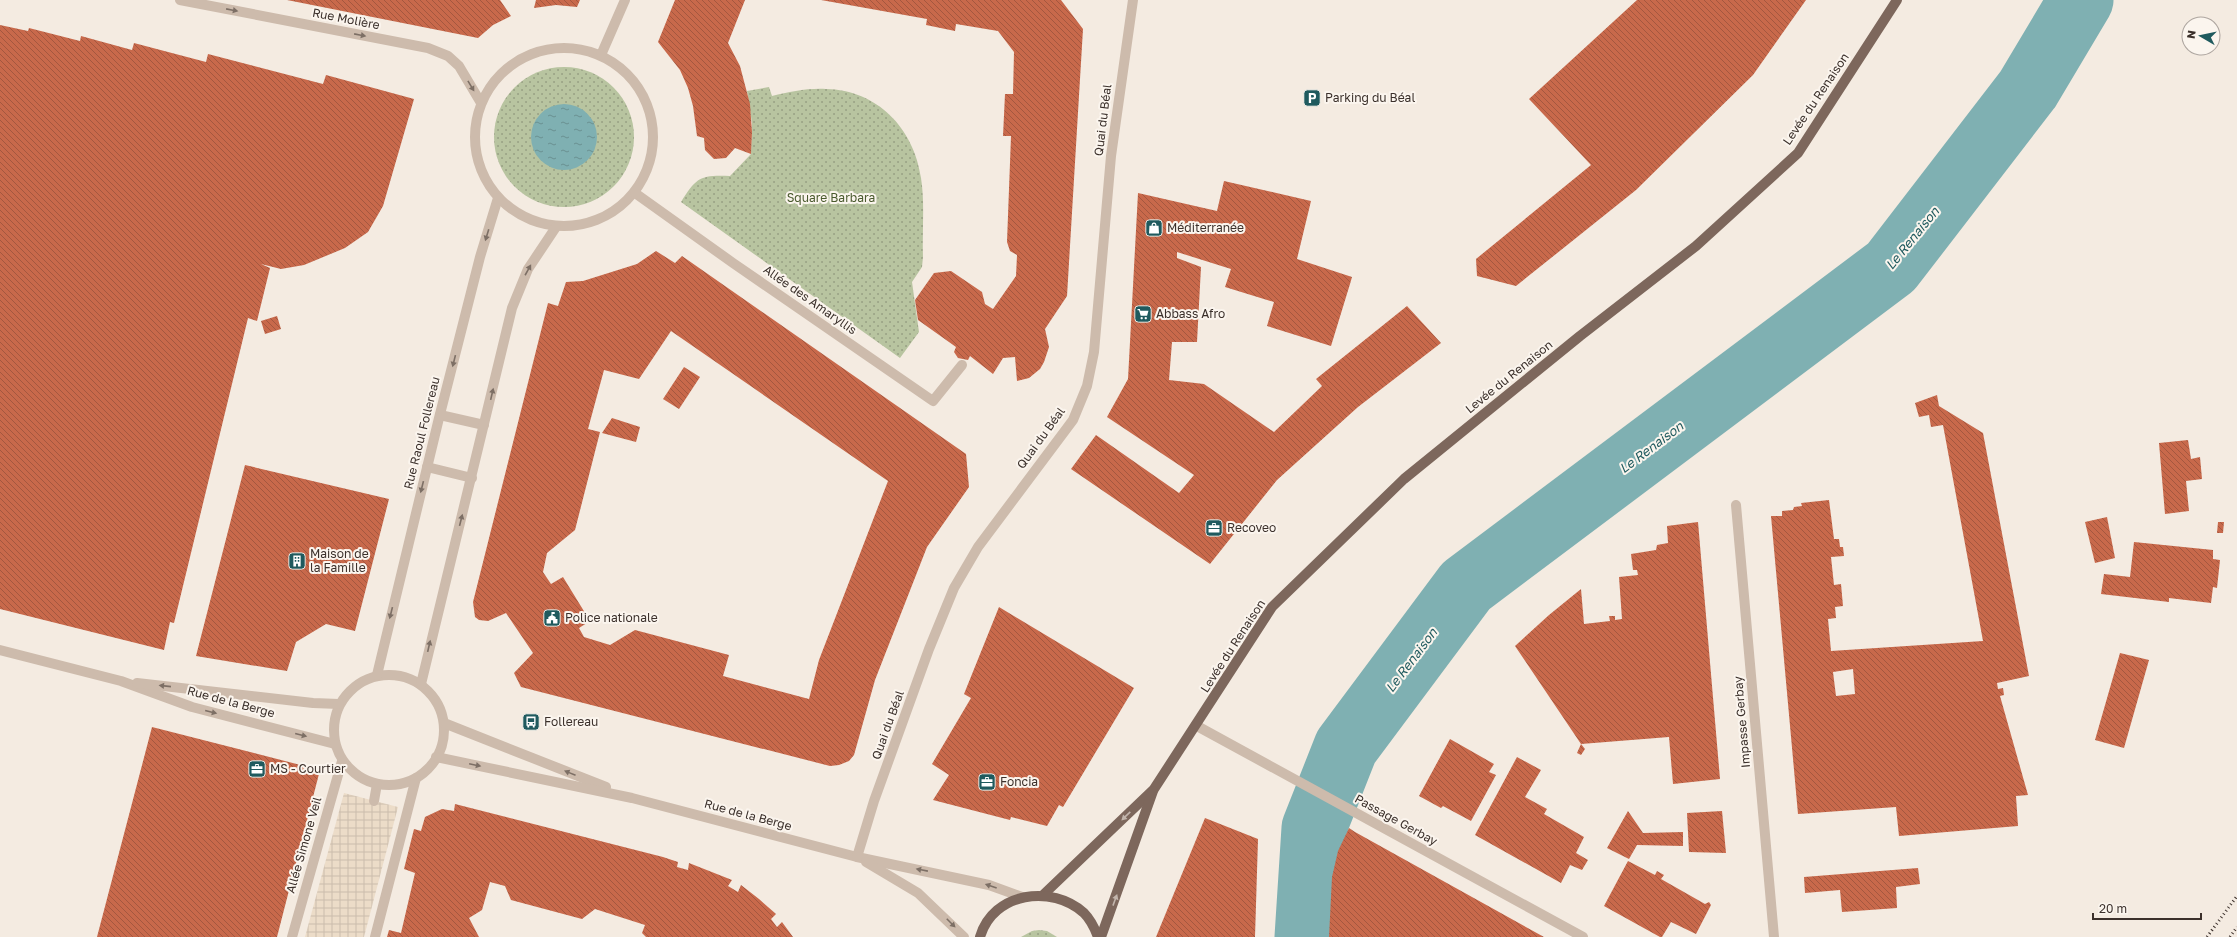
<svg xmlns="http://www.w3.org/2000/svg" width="2237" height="937" viewBox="0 0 2237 937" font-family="'Golos Text',sans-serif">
	<defs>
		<pattern id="grass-dots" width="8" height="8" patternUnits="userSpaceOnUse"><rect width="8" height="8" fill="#b8c4a0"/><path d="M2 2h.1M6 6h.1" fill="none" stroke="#97a083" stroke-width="1.8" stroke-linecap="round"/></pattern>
		<pattern id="plaza-grid" width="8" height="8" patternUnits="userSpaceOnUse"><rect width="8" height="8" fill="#ecdcc8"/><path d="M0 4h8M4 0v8" fill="none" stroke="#cbbdac"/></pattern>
		<pattern id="water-ripples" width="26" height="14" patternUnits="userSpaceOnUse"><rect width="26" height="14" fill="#7fb0b2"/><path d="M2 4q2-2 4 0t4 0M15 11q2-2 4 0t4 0" fill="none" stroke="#699091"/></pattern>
		<pattern id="building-back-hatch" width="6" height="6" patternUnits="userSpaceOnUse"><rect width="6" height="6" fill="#c8694b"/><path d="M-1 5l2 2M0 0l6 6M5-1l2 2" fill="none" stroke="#a4573f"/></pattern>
	</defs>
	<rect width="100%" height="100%" fill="#f4ebe1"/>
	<g fill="url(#grass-dots)">
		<circle cx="564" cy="137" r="70"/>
		<path d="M769,87l3,9c18,-4 35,-8 54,-7 51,1 88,39 95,89 4,25 1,53 2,79l-1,10 -10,15 7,50 -19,26 -219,-156c16,-25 19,-27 49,-26l21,-22 1,-31 -5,-32z"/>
		<path d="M1039,930l8,1 10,6h-36l11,-6z"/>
	</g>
	<path fill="url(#plaza-grid)" d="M344,793l54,14 -34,130h-59z"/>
	<circle fill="url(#water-ripples)" cx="564" cy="137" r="33"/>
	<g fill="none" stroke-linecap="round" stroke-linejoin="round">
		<path stroke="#7fb0b2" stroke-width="65" d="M1307,937l7,-109 32,-81 120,-161 425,-319 137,-178 53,-89"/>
	</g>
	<g fill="url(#building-back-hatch)" fill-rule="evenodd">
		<path d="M287,0h213l11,16 -18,9 -15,13z"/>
		<path d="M536,0h44l-3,7 -21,-2 -22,3z"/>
		<path d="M675,0h70l-17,43 12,23 10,38 2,28 -1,22 -16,-6 -9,10 -12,1 -9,-9 -1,-12 -7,-2 -4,-30 -5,-18 -8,-18 -22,-28z"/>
		<path d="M821,0h240l22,29 -16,267 -22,33 4,18 -5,15 -4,7 -11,9 -12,3 -2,-24 -12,1 -10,16 -23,-18 -2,4 -10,-2 -4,-6 2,-5 -38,-27 -3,-20 19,-27 17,-2 31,21 3,12 8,5 23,-33 1,-21 -7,-4 -3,-9 4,-106h-8l2,-42h8l1,-42 -16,-21 -42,-7 -1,7 -29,-6 1,-6z"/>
		<path d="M1637,0h169l-53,75 -117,115 -120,96 -39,-10 -1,-17 115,-94 -62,-66z"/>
		<path d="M0,25l28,6 1,-3 51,13 1,-5 51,14 2,-7 72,19 2,-8 115,30 3,-9 88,24 -31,107 -15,26 -23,16 -41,17 -23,4 -20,-5 9,4 -13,53 -9,-3 -74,305 -4,-1 -6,28 -164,-41z"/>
		<path d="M1224,181l87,20 -14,58 55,18 -2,7 -19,62 -64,-20 7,-24 -49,-15 6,-18 -54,-17v6l24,9 -4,75h-25l-3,38 35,4 70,48 48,-46 -6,-7 91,-73 34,37 -83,64 -81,73 -67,84 -139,-95 25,-34 83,58 15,-18 -87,-58 21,-38 10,-186 79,18z"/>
		<path d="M656,251l19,12 7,-7 284,198 3,33 -42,60 -52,133 -21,75 -5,6 -10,4 -9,1 -309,-79 -7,-14 19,-20 -27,-40 -18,8 -9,-1 -4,-3 -2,-15 75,-299 10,3 8,-24 17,-1 54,-17zM671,331l217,150 -69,179 -10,39 -86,-23 6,-21 -94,-25 -25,15 -26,-8 -5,-9 11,-7 -27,-44 -12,7 -8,-12 4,-19 28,-23 25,-98 -12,-3 16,-59 35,9z"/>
		<path d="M277,316l4,13 -16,5 -4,-13z"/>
		<path d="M684,367l16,10 -21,32 -16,-10z"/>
		<path d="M1937,395l2,11 44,27 46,243 -32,7 1,6 5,-1 1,7 -4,1 28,99 -12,1 2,30 -119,10 -3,-29 -98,7 -27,-298h11v-5l11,-1 1,-3 8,-1 -1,-3 28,-3 5,39h5l1,8h3l1,9 -13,1 3,28 7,-1 2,22 -8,1 1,11 -8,1 3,32 152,-10 -40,-216 -12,2 -2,-12 -10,2 -4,-14zM1853,669l2,25 -19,2 -3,-24z"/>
		<path d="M612,418l28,9 -4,15 -34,-9z"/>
		<path d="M2188,440l3,19 9,-2 2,22 -16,2 3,30 -24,3 -6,-71z"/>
		<path d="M245,465l144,34 -34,132 -29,-7 -30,18 -9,29 -91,-15z"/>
		<path d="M2107,517l8,41 -20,5 -10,-41z"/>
		<path d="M1698,522l22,257 -47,5 -4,-47 -88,7 -66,-98 34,-31 32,-26 3,35 26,-3 -1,-5h6v4l7,-1 -3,-42 19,-2 -1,-5h-4l-2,-16 25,-4 1,-5 11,-2 -1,-17z"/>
		<path d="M2218,522h6l-1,11h-6z"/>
		<path d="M2134,542l79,8v9l7,1 -3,28 -4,-1 -2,16 -42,-5v4l-68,-8 3,-20 26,3z"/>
		<path d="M999,607l135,81 -71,119 -4,-2 -12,21 -36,-9 -1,3 -77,-20 16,-25 -17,-11 39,-66 -7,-4z"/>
		<path d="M2120,653l29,7 -25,88 -29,-8z"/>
		<path d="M152,727l168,43 -43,167h-180z"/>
		<path d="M1450,739l44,25 -5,8 7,3 -25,46 -28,-15 -2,2 -22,-12z"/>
		<path d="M1581,744l4,5 -4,6 -4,-2z"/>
		<path d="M1517,757l24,13 -16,27 22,12 -3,5 40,23 -8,16 12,7 -6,10 -12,-5 -9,18 -86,-48z"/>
		<path d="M455,804l208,53 15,5 -1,5 11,3 1,-7 43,17 -4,6 10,6 3,-7 18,14 17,15 -5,5 6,8 5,-5 11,15h-147l-4,-4 3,-8 -50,-16 -13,10 -71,-19 -6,-14 -15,-4 -8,28 -13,8 10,19h-92l2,-7 12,3 14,-60 -11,-4 10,-40 7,2 4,-14 17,-8 12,2z"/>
		<path d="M1628,811l15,22 40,-1v14l-46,-1 -8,14 -22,-11z"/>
		<path d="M1722,811l4,42 -37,-1 -2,-39z"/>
		<path d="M1205,818l53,21 -3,98h-99z"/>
		<path d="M1349,828l6,4 189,105h-215l3,-60 6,-26z"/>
		<path d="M1628,861l27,14 2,-4 7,4 -3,4 44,25 4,-2 2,3 -15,29 -25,-12 -9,15h-2l-56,-31z"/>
		<path d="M1918,868l2,16 -24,3 1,21 -55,4 -2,-22 -35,3 -1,-16z"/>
	</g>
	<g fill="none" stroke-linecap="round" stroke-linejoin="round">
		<g stroke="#cdbbac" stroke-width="10">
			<path d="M180,0l248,48 20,8 11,10 22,37"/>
			<circle cx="564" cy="137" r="89"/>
			<path d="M601,55l24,-55"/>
			<path d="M635,193l98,70 200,138 29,-36"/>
			<path d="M440,415l44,10"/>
			<path d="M427,467l45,11"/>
			<path d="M1736,505l38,432"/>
			<path d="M0,650l121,31 71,26 143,37"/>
			<circle cx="389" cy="730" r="55"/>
			<path d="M377,675l62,-257 41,-161 18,-59"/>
			<path d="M137,683l176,20 26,1"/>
			<path d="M421,684l91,-376 16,-39 28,-42"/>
			<path d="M444,723l162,64"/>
			<path d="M1197,726l386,211"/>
			<path d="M436,757l196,41 225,59 132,28 33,12"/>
			<path d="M374,801l3,-17"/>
			<path d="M857,857l17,-56 55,-152 25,-61 24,-41 95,-127 14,-34 7,-34 17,-196 22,-156"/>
			<path d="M866,862l52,31 46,44"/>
			<path d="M292,937l50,-176"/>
			<path d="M375,937l41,-159"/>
		</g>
		<g stroke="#7d675c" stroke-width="10">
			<path d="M1043,895l111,-106 118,-182 132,-128 176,-143 116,-90 102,-93 99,-153"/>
			<path d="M980,937c13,-45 72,-53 104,-24 7,7 11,16 14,24"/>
			<path d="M1101,937l52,-146"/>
		</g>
		<g stroke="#3b302b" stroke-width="3" stroke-dasharray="1 3" stroke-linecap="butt">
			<path d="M2207,937l30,-41"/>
			<path d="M2230,937l7,-10"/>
		</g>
	</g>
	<defs><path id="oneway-solid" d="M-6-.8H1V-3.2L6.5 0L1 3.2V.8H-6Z"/></defs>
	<g fill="#7d6f65">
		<use href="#oneway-solid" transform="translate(232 10) rotate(11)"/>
		<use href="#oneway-solid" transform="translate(360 35) rotate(11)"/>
		<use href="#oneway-solid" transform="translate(471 86) rotate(59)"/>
		<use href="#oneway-solid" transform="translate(487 235) rotate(107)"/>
		<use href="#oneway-solid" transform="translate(528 270) rotate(-61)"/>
		<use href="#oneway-solid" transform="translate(454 361) rotate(104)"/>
		<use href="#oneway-solid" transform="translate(492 394) rotate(-77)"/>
		<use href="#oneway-solid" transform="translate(422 487) rotate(104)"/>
		<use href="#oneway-solid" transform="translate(461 520) rotate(-76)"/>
		<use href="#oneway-solid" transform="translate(391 613) rotate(104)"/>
		<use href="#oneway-solid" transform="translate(429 646) rotate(-77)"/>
		<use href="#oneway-solid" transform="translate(165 686) rotate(-174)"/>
		<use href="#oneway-solid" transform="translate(211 712) rotate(14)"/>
		<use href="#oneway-solid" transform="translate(301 735) rotate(14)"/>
		<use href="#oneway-solid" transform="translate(475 765) rotate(12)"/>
		<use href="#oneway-solid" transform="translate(570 773) rotate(-158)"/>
		<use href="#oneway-solid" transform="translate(922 870) rotate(-169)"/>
		<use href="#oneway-solid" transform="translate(991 886) rotate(-161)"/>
		<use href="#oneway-solid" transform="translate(951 923) rotate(45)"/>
	</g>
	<g fill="#c2b5ac">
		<use href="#oneway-solid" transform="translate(1126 816) rotate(136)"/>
		<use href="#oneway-solid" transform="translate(1115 900) rotate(-70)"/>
	</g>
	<defs>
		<symbol id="parking-square" viewBox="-11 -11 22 22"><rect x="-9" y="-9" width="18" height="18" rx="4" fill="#1f5a5e" stroke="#fbf5ee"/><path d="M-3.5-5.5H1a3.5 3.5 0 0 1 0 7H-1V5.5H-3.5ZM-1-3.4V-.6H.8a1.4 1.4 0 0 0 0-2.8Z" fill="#fff"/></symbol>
		<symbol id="shop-square" viewBox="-11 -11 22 22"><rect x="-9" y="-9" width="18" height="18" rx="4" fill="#1f5a5e" stroke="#fbf5ee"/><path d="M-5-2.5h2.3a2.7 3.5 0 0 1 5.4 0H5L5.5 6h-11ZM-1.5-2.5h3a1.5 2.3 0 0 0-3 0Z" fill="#fff"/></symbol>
		<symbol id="supermarket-square" viewBox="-11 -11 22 22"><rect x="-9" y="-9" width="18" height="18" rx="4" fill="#1f5a5e" stroke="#fbf5ee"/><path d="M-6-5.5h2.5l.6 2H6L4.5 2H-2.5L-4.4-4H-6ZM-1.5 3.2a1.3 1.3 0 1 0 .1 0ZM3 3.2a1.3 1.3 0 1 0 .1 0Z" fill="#fff"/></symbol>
		<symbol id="office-square" viewBox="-11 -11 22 22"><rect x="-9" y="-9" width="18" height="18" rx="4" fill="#1f5a5e" stroke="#fbf5ee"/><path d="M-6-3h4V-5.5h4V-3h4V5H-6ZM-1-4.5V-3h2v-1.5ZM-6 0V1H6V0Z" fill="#fff"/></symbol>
		<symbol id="building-square" viewBox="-11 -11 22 22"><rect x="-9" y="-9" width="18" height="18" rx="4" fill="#1f5a5e" stroke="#fbf5ee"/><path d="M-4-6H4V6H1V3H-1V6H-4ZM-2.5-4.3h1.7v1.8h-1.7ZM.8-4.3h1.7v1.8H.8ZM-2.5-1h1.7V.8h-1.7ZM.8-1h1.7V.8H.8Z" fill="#fff"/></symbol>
		<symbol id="civic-square" viewBox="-11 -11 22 22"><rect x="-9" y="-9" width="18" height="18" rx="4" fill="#1f5a5e" stroke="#fbf5ee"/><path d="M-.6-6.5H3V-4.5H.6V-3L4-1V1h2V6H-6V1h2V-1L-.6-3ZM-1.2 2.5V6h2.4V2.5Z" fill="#fff"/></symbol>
		<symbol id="bus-square" viewBox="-11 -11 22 22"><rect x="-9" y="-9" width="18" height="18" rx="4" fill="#1f5a5e" stroke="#fbf5ee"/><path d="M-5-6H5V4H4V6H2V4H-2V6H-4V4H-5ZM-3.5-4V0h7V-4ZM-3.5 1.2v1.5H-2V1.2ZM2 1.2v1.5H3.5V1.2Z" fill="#fff"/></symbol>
	</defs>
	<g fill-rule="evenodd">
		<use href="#parking-square" x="1302" y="88" width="20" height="20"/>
		<use href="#shop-square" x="1144" y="218" width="20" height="20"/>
		<use href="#supermarket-square" x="1133" y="304" width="20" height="20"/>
		<use href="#office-square" x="1204" y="518" width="20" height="20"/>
		<use href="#building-square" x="287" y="551" width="20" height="20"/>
		<use href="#civic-square" x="542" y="608" width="20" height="20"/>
		<use href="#bus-square" x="521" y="712" width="20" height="20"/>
		<use href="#office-square" x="247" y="759" width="20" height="20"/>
		<use href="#office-square" x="977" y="772" width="20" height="20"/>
	</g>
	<g text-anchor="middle" stroke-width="4" stroke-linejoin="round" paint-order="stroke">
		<g font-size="12" fill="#3b302b" stroke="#fbf5ee">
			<text transform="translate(346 19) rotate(11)" y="4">Rue Molière</text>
			<text transform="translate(1816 99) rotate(-56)" y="4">Levée du Renaison</text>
			<text transform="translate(1103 120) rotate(-83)" y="4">Quai du Béal</text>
			<text transform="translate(810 300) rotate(35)" y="4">Allée des Amaryllis</text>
			<text transform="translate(1509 377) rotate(-39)" y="4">Levée du Renaison</text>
			<text transform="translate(422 433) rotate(-76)" y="4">Rue Raoul Follereau</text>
			<text transform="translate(1041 438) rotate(-54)" y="4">Quai du Béal</text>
			<text transform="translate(1233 646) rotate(-57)" y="4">Levée du Renaison</text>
			<text transform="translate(231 702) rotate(15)" y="4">Rue de la Berge</text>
			<text transform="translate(1742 722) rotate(-95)" y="4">Impasse Gerbay</text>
			<text transform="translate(888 725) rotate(-70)" y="4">Quai du Béal</text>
			<text transform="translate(748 815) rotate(15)" y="4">Rue de la Berge</text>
			<text transform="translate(1396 820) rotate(29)" y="4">Passage Gerbay</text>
			<text transform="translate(304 845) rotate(-74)" y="4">Allée Simone Veil</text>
		</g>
		<g font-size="12" fill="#3b302b" stroke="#fbf5ee" text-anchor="start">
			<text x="1325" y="102">Parking du Béal</text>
			<text x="1167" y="232">Méditerranée</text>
			<text x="1156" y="318">Abbass Afro</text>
			<text x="1227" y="532">Recoveo</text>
			<text x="310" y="558">Maison de<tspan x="310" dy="14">la Famille</tspan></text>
			<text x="565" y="622">Police nationale</text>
			<text x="544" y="726">Follereau</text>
			<text x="270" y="773">MS - Courtier</text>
			<text x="1000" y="786">Foncia</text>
		</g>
		<g font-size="12" fill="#4a5a2e" stroke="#fbf5ee">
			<text x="831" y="202">Square Barbara</text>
		</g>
		<g font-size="13" font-style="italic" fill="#1f5a5e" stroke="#fbf5ee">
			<text transform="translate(1912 238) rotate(-51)" y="5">Le Renaison</text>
			<text transform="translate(1651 447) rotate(-37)" y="5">Le Renaison</text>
			<text transform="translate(1411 660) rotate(-53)" y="5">Le Renaison</text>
		</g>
	</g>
	<g transform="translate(2201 36) rotate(279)"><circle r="19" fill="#fbf5ee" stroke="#aea6a0"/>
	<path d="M0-3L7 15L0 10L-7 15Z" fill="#1f5a5e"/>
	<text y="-6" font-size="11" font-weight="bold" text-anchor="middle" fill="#3b302b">N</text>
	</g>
	<path d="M2093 913v6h108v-6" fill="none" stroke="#3b302b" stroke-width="2"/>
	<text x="2099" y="913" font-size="12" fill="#3b302b" stroke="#fbf5ee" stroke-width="3" paint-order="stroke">20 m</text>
</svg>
